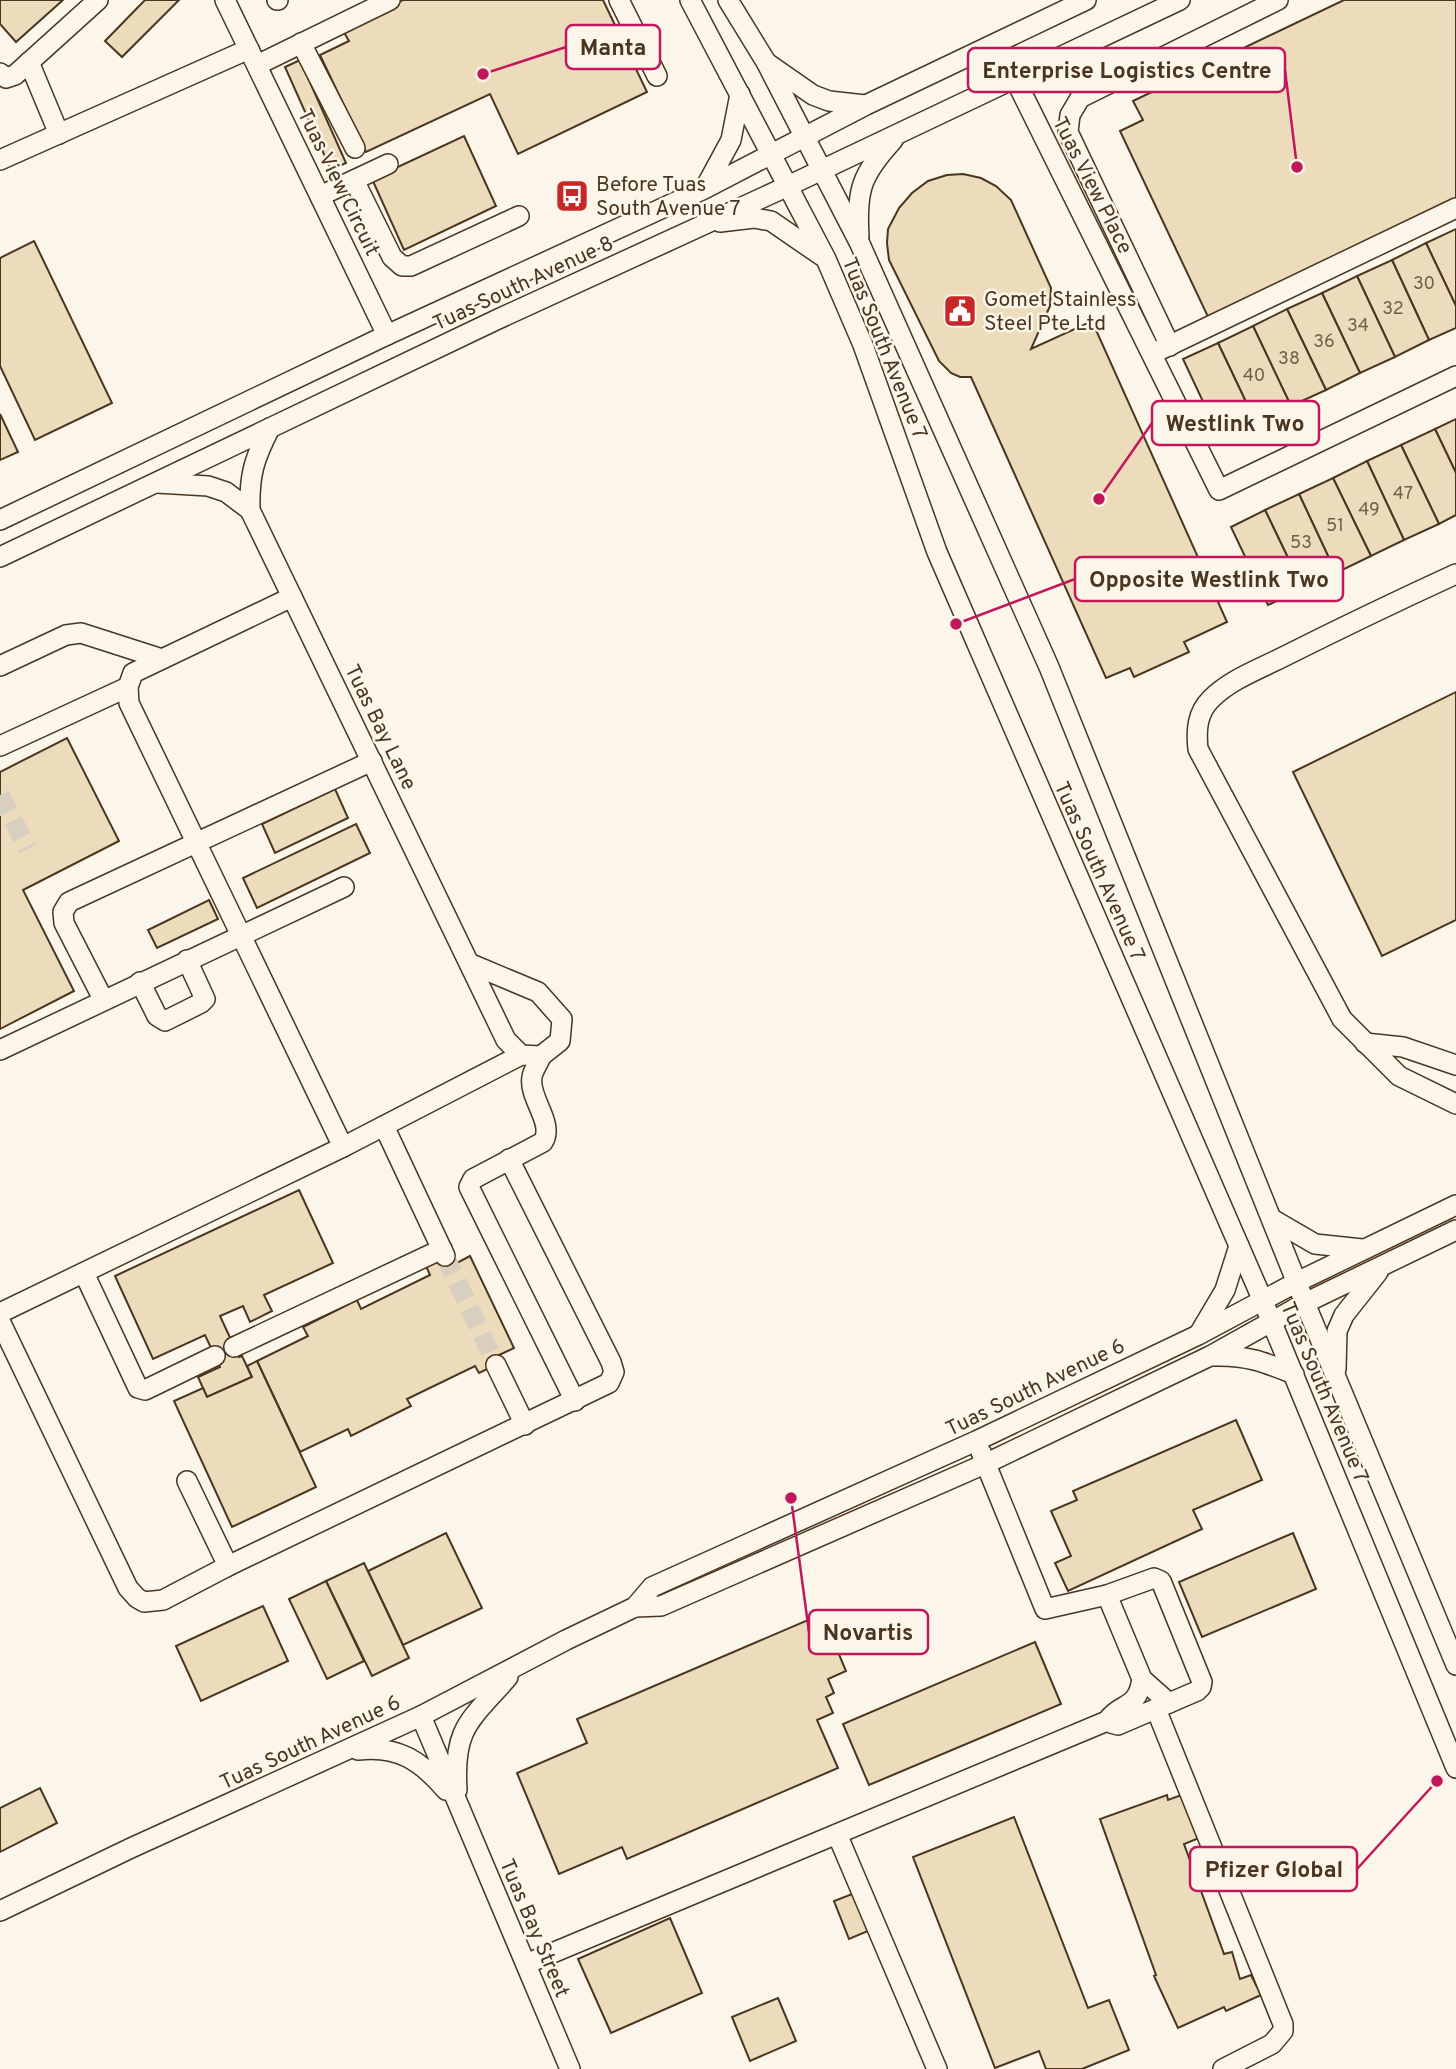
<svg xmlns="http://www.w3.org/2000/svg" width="1456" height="2069" viewBox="0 0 1456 2069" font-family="Overpass,sans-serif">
	<rect width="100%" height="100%" fill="#fbf6e9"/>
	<g fill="#ecdcbc" stroke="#4a3520" stroke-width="2">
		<path d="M0,0h63l-47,42 -16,-18z"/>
		<path d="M145,0h34l-57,57 -17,-16z"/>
		<path d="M403,0h200l44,92 -129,62 -28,-60 -124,58 -46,-97 29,-14 -7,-12z"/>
		<path d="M1344,0h112v203l-246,118 -90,-190 23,-11 -10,-19z"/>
		<path d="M300,60l46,103 -15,7 -46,-103z"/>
		<path d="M464,136l32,70 -92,44 -32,-71z"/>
		<path d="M963,174l18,4 15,8 15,14 40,88 -1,18 -19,43 61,-28 135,301 -43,20 5,10 -55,25 -4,-9 -24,10 -135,-301h-11l-9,-4 -12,-12 -50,-101 -2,-17 1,-14 11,-21 13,-15 16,-12 19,-6z"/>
		<path d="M1456,229v77l-30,-63z"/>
		<path d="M34,241l78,162 -77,37 -35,-74v-108z"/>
		<path d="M1426,243l30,63v22l-27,12 -37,-80z"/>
		<path d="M1392,260l37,80 -34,17 -38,-81z"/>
		<path d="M1357,276l38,81 -35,16 -38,-80z"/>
		<path d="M1322,293l38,80 -34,17 -39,-81z"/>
		<path d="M1287,309l39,81 -35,16 -38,-80z"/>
		<path d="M1253,326l38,80 -35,17 -38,-80z"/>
		<path d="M1218,343l38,80 -35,17 -38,-81z"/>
		<path d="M0,414l18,38 -18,8z"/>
		<path d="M1456,419v54l-21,-44z"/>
		<path d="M1435,429l21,44v42l-17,9 -38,-79z"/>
		<path d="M1401,445l38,79 -35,16 -37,-79z"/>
		<path d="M1367,461l37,79 -33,16 -38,-78z"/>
		<path d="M1333,478l38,78 -35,17 -37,-79z"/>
		<path d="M1299,494l37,79 -33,16 -38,-79z"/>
		<path d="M1265,510l38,79 -35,16 -37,-78z"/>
		<path d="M1456,692v228l-74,36 -89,-184z"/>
		<path d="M67,738l52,103 -96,49 51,101 -74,38v-257z"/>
		<path d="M335,789l13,29 -73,35 -13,-29z"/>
		<path d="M356,824l14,29 -113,55 -14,-30z"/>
		<path d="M209,900l9,19 -61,29 -9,-18z"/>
		<path d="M299,1190l34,73 -69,32 8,16 -22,11 -7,-16 -23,10 19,41 3,-1 10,21 -45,20 -9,-20 22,-10 -15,-32 -52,24 -38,-83z"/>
		<path d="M452,1253l5,10 13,-7 44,92 -15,7 3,7 -23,11 -4,-7 -68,33 4,7 -60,30 -3,-7 -48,23 -43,-91 51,-25 -5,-9 54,-27 4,9 69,-34 -4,-9z"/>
		<path d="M257,1361l59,126 -84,40 -58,-126 29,-13 4,9 45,-20 -5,-11z"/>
		<path d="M1236,1420l26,60 -69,30 9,19 -134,62 -13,-28 16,-7 -20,-45 26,-11 -4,-9z"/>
		<path d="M446,1533l36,75 -79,37 -35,-74z"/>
		<path d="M1293,1533l23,56 -114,48 -23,-55z"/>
		<path d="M364,1563l45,95 -37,18 -46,-95z"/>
		<path d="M326,1581l38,80 -37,18 -38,-80z"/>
		<path d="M263,1606l25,55 -87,40 -25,-55z"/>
		<path d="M822,1614l24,57 -18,8 6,14 -8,4 7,16 -16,7 21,48 -211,91 -5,-12 -63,27 -42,-101 70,-30 -10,-24z"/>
		<path d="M1035,1642l26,62 -192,81 -26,-61z"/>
		<path d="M40,1788l17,35 -57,29v-44z"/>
		<path d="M1187,1793l17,43 -20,8 40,110 8,-2 8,27 11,-4 10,20 -35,16 -2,-4 -46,21 -24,-52 2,-1 -56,-156 67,-24 1,5z"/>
		<path d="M1014,1817l74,191 21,-8 20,50 -47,19h-36l-7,-18 -44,17 -82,-211z"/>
		<path d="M860,1891l15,37 -26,11 -15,-38z"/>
		<path d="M670,1918l32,75 -91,40 -33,-74z"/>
		<path d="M778,1998l18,43 -46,20 -18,-44z"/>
	</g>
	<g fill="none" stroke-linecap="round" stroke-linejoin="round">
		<g stroke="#d8cfc1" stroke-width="19" stroke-dasharray="19 10" stroke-linecap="butt">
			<path d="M0,795l28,54"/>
			<path d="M445,1256l51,109"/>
		</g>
		<defs>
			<g id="minor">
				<path d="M225,0l162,335"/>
				<path d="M277,0h1"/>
				<path d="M619,0l38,76"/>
				<path d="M690,0l136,259 37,86 74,207 326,749 193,467"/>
				<path d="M728,0l38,62 94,182 189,423 256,636 151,362"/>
				<path d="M301,43l54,105"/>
				<path d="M29,62l30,72"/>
				<path d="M767,63l46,32 16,6 36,4"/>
				<path d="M257,65l133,-65"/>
				<path d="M0,73l6,5 9,-3 83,-75"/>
				<path d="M1015,79l204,411 237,-114"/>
				<path d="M0,160l249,-111"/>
				<path d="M354,180l38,77 10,9h9l108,-50"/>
				<path d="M705,188l26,-48 9,-46"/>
				<path d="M320,196l68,-32"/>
				<path d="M720,222l34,-4 17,3 51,35"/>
				<path d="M859,236c-3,-47 3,-62 34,-96"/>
				<path d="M1170,346l-102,-214 2,-17 10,-17 198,-98"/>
				<path d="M1160,350l296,-142"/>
				<path d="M270,428c-16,31 -21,47 -20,82l256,530 15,15 20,1 19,-15 2,-22 -24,-27 -67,-28"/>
				<path d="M157,483l51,3 18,6 24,18"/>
				<path d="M0,520l387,-185 317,-146 162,-84 220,-105"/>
				<path d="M0,557l496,-237 292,-134 392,-186"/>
				<path d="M1456,574c-59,27 -117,55 -175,84 -24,12 -51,22 -70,41 -14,14 -15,31 -13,50l144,270 57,57 57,28"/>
				<path d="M292,597l-159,76 -5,14 1,16 214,444"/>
				<path d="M0,666l66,-31 15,-2 81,26"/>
				<path d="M0,746l128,-59"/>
				<path d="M140,982l17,34 8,5 36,-18 4,-4 -18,-39"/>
				<path d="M103,999l-39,-76 -1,-11 6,-10 303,-141"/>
				<path d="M1365,1043l38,4 53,18"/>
				<path d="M0,1050l344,-163"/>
				<path d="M541,1056c-2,7 -8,14 -9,21 -4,21 23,46 11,65l-70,37 -4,8 106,214"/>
				<path d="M384,1126l61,130"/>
				<path d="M1272,1219l43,25 47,5"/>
				<path d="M84,1273l54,115 7,2 70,-34"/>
				<path d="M0,1313l343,-166 178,-92"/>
				<path d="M0,1321l128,267 9,10 7,4 19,-2 65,-34 381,-183 5,-11 -3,-10 -102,-203"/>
				<path d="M1199,1334l26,-44 14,-44"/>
				<path d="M234,1347l208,-98"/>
				<path d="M1214,1356c33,-1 50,6 80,18"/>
				<path d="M496,1365l29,60"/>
				<path d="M1336,1369l1,-38 7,-16 34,-43"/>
				<path d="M981,1452l64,157 62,-14 47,-17 7,3 41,101 -1,5 -4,4 -79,34 -7,-2"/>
				<path d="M187,1481l41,85"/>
				<path d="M1107,1595l35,84 27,24"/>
				<path d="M635,1607l26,-1 326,-143 223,-107 95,-53 151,-73"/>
				<path d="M1156,1709l127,315v7l-11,13 -49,25"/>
				<path d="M421,1716l149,353"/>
				<path d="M358,1750c40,-5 63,11 88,40"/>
				<path d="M457,1790c-4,-63 13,-69 51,-113"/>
				<path d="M837,1834l100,235"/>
				<path d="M0,1911l131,-63 290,-132 145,-76 69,-33 17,-20 324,-146 222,-106 99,-53 159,-77"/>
				<path d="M526,1964l581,-243c14,-20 30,-10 35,-42"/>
			</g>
		</defs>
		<use href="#minor" stroke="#4a3520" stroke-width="22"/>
		<use href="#minor" stroke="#fbf6e9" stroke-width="19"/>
	</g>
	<defs>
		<symbol id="bus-square" viewBox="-11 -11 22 22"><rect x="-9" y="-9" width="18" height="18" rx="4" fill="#c62828" stroke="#fbf6e9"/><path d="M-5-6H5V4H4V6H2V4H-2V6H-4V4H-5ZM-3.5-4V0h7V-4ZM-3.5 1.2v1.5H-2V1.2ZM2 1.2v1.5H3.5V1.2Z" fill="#fff"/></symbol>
		<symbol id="civic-square" viewBox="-11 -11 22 22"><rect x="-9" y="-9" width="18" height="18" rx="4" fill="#c62828" stroke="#fbf6e9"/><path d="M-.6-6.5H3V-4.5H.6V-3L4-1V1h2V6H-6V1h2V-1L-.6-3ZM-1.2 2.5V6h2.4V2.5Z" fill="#fff"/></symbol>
	</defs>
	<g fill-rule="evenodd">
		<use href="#bus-square" x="553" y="177" width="38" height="38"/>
		<use href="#civic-square" x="941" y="292" width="38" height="38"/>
	</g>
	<g text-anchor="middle" stroke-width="5" stroke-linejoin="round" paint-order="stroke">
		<g font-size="18" fill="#725f47">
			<text x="1424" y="289">30</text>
			<text x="1393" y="314">32</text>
			<text x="1358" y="331">34</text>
			<text x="1324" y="347">36</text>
			<text x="1289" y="364">38</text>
			<text x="1254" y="381">40</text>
			<text x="1403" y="499">47</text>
			<text x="1369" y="515">49</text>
			<text x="1335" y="531">51</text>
			<text x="1301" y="548">53</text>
		</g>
		<g font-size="21" fill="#4a3520" stroke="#fbf6e9">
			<text transform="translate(339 182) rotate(64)" y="7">Tuas View Circuit</text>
			<text transform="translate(1093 185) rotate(63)" y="7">Tuas View Place</text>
			<text transform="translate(523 283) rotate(-25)" y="7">Tuas South Avenue 8</text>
			<text transform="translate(885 348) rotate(68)" y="7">Tuas South Avenue 7</text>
			<text transform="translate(381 727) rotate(64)" y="7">Tuas Bay Lane</text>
			<text transform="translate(1100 871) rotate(66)" y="7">Tuas South Avenue 7</text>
			<text transform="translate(1035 1387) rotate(-26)" y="7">Tuas South Avenue 6</text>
			<text transform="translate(1325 1392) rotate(67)" y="7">Tuas South Avenue 7</text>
			<text transform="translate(310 1742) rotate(-25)" y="7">Tuas South Avenue 6</text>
			<text transform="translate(535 1928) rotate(67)" y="7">Tuas Bay Street</text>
		</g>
		<g font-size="21" fill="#4a3520" stroke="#fbf6e9" text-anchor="start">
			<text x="596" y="191">Before Tuas<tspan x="596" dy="24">South Avenue 7</tspan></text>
			<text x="984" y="306">Gomet Stainless<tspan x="984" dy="24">Steel Pte Ltd</tspan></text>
		</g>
	</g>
	<path fill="none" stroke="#c2185b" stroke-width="2.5" d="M483 74L566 47M1297 167L1285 70M1099 499L1152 423M956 624L1075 579M791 1498L809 1632M1437 1781L1357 1869"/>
	<g fill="#c2185b" stroke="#fbf6e9" stroke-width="2.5">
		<circle cx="483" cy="74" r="7"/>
		<circle cx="1297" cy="167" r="7"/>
		<circle cx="1099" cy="499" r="7"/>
		<circle cx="956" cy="624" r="7"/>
		<circle cx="791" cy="1498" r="7"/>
		<circle cx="1437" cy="1781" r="7"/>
	</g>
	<g fill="#fbf6e9" stroke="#c2185b" stroke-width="2.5">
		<rect x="566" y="25" width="94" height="44" rx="7"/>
		<rect x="968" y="48" width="317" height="44" rx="7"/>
		<rect x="1152" y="401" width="167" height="44" rx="7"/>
		<rect x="1075" y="557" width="268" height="44" rx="7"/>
		<rect x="809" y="1610" width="119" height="44" rx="7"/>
		<rect x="1190" y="1847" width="167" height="44" rx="7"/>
	</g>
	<g font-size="23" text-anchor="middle" font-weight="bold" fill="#4a3520">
		<text x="613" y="55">Manta</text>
		<text x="1127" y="78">Enterprise Logistics Centre</text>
		<text x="1235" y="431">Westlink Two</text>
		<text x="1209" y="587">Opposite Westlink Two</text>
		<text x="868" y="1640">Novartis</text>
		<text x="1274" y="1877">Pfizer Global</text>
	</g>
</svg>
